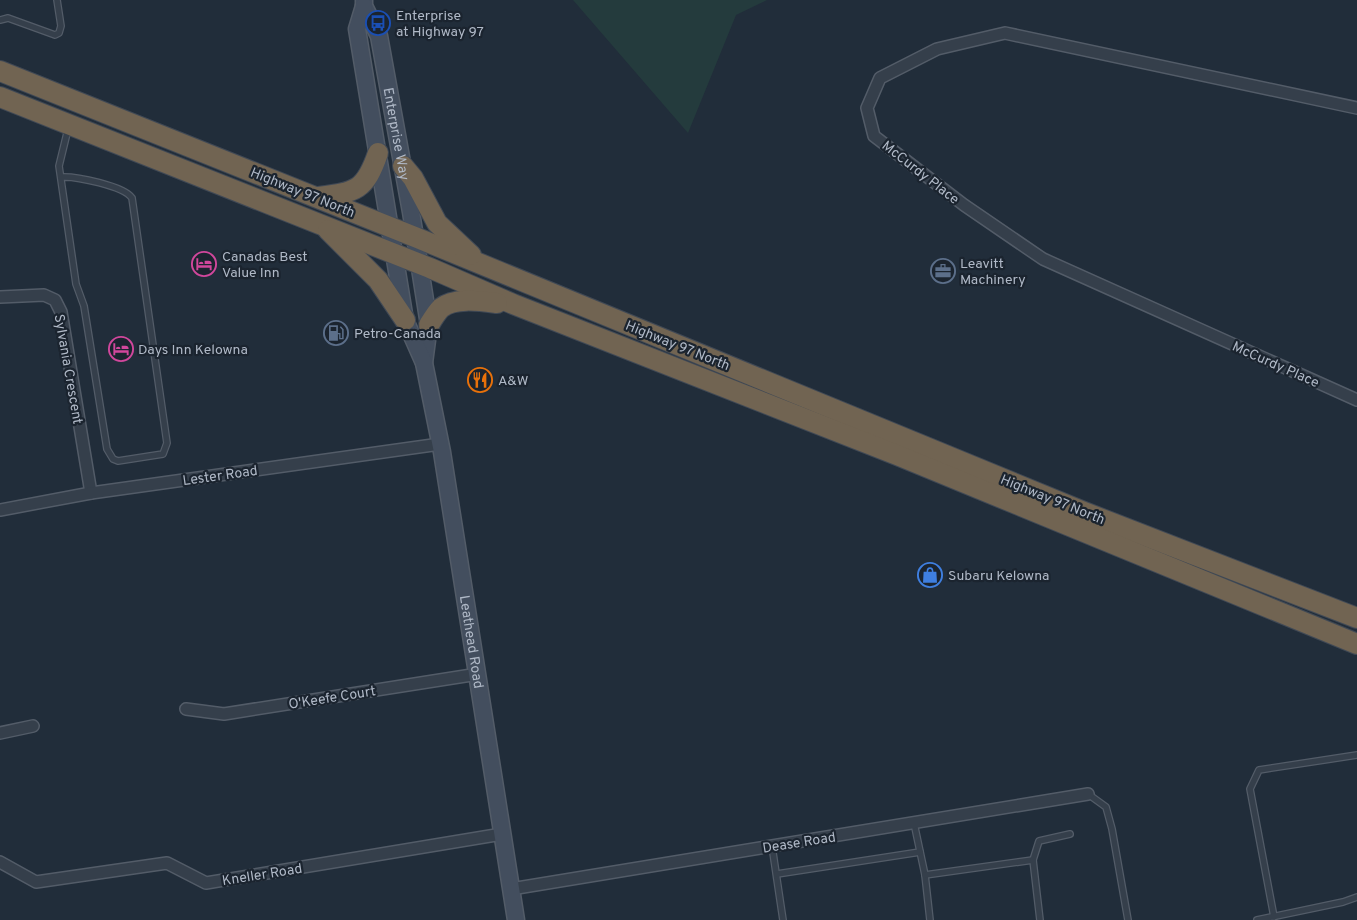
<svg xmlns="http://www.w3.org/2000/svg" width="1357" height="920" viewBox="0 0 1357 920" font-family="Overpass,sans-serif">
	<rect width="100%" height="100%" fill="#212d3a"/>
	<path fill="#243b3d" d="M573,0h194l-31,15 -48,118z"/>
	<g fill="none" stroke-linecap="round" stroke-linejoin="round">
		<defs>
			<g id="lane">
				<path d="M0,20l8,-2 47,17 4,-2 2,-7 -4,-26"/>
				<path d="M61,177c15,-1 63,9 71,21l35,245 -4,11 -45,7 -5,-2 -6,-10 -23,-143 -8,-22 -17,-118 9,-37"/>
				<path d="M1088,794l18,13 6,22 16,91"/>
				<path d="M914,823l11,52 5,45"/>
				<path d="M772,846l11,74"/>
				<path d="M777,874l143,-22"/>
				<path d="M925,875l108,-15"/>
				<path d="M1274,917l-24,-128 9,-19 98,-15"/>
				<path d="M1040,920l-7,-60 6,-19 31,-7"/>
				<path d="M1257,920l86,-18 14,-5"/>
			</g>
			<g id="street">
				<path d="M1357,108l-352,-75 -68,16 -57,29 -13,30 7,28 90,69 79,54 314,141"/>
				<path d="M0,297l44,-2 11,5 6,12 30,181"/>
				<path d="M0,510l91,-17 349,-49"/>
				<path d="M186,709l38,5 254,-40"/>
				<path d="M0,733l33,-7"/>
				<path d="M0,862l36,20 131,-19 39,20 296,-49"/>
				<path d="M511,889l577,-95"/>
			</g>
			<g id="secondary">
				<path id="s1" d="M364,0v6l15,30 32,176 18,113 -5,38"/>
				<path id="s2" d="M364,6l-7,23 48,291 19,43 18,89 74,468"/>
			</g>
			<g id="highway">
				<path d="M0,71l415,166 669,275 273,106"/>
				<path d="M0,97l430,171 83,36 384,151 460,189"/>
				<path d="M403,166l10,12 24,45 34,32"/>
				<path d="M318,197c38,-5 47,-6 60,-44"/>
				<path d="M328,230l50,50 27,40"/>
				<path d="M429,325c3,-5 7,-12 12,-17 13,-11 40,-7 56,-5"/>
			</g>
		</defs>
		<use href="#lane" stroke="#535c68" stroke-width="8"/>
		<use href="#street" stroke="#535c68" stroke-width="14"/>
		<use href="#secondary" stroke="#535c68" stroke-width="19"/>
		<use href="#highway" stroke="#404955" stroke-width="22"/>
		<use href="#lane" stroke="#353f4b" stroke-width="5.5"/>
		<use href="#street" stroke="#353f4b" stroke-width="11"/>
		<use href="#secondary" stroke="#434e5e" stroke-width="16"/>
		<use href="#highway" stroke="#716452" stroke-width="20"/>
	</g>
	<defs>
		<symbol id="bus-ring" viewBox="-11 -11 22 22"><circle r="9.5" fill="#1b242f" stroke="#1a4fb4" stroke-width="1.5"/><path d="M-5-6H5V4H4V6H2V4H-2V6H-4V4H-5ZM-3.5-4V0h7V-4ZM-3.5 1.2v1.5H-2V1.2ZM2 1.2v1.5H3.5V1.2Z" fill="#1a4fb4"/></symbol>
		<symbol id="hotel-ring" viewBox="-11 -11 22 22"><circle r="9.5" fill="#1b242f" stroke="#d1479c" stroke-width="1.5"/><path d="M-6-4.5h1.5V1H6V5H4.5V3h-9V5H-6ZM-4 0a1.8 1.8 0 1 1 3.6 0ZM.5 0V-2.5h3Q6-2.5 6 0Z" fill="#d1479c"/></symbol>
		<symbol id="office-ring" viewBox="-11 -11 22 22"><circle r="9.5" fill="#1b242f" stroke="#5c6f8a" stroke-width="1.5"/><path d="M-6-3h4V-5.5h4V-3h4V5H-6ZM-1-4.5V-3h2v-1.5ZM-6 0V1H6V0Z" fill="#5c6f8a"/></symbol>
		<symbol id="fuel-ring" viewBox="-11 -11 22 22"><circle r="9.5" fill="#1b242f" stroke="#5c6f8a" stroke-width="1.5"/><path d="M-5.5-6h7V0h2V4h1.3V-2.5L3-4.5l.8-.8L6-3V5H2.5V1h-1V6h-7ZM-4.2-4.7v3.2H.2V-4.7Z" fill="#5c6f8a"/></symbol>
		<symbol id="restaurant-ring" viewBox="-11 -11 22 22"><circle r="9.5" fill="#1b242f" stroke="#e8710a" stroke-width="1.5"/><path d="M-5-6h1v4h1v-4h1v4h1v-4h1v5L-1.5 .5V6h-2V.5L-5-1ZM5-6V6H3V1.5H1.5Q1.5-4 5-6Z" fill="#e8710a"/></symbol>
		<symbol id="shop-ring" viewBox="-11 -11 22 22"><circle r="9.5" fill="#1b242f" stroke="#3f7fe0" stroke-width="1.5"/><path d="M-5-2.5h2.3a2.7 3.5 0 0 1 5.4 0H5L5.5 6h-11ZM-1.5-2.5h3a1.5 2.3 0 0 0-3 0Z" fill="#3f7fe0"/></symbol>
	</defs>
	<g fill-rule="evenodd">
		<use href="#bus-ring" x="364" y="9" width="28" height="28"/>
		<use href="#hotel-ring" x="190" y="250" width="28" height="28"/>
		<use href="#office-ring" x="929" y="257" width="28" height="28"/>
		<use href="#fuel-ring" x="322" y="319" width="28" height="28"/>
		<use href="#hotel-ring" x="107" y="335" width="28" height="28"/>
		<use href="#restaurant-ring" x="466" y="366" width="28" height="28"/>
		<use href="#shop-ring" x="916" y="561" width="28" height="28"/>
	</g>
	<g text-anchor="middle" stroke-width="4.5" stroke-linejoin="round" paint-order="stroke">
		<g font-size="14" fill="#b0b9c7" stroke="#1b242f" text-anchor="start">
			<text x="396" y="20">Enterprise<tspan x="396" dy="16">at Highway 97</tspan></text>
			<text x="222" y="261">Canadas Best<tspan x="222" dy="16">Value Inn</tspan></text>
			<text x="960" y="268">Leavitt<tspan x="960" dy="16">Machinery</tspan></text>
			<text x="354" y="338">Petro-Canada</text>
			<text x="138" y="354">Days Inn Kelowna</text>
			<text x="498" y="385">A&amp;W</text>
			<text x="948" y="580">Subaru Kelowna</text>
		</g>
		<g font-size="14" fill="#b0b9c7" stroke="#1b242f">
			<text dy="5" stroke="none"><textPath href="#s1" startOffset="139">Enterprise Way</textPath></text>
			<text transform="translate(921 172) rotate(38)" y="5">McCurdy Place</text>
			<text transform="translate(303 192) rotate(22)" y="5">Highway 97 North</text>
			<text transform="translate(678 345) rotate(22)" y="5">Highway 97 North</text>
			<text transform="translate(1276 364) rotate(24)" y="5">McCurdy Place</text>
			<text transform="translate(69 369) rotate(80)" y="5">Sylvania Crescent</text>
			<text transform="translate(220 475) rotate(-8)" y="5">Lester Road</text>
			<text transform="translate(1053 499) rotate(22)" y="5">Highway 97 North</text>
			<text dy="5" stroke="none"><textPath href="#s2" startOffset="649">Leathead Road</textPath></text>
			<text transform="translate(332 697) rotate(-9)" y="5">O'Keefe Court</text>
			<text transform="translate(799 842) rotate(-9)" y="5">Dease Road</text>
			<text transform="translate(262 874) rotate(-9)" y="5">Kneller Road</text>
		</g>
	</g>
</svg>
